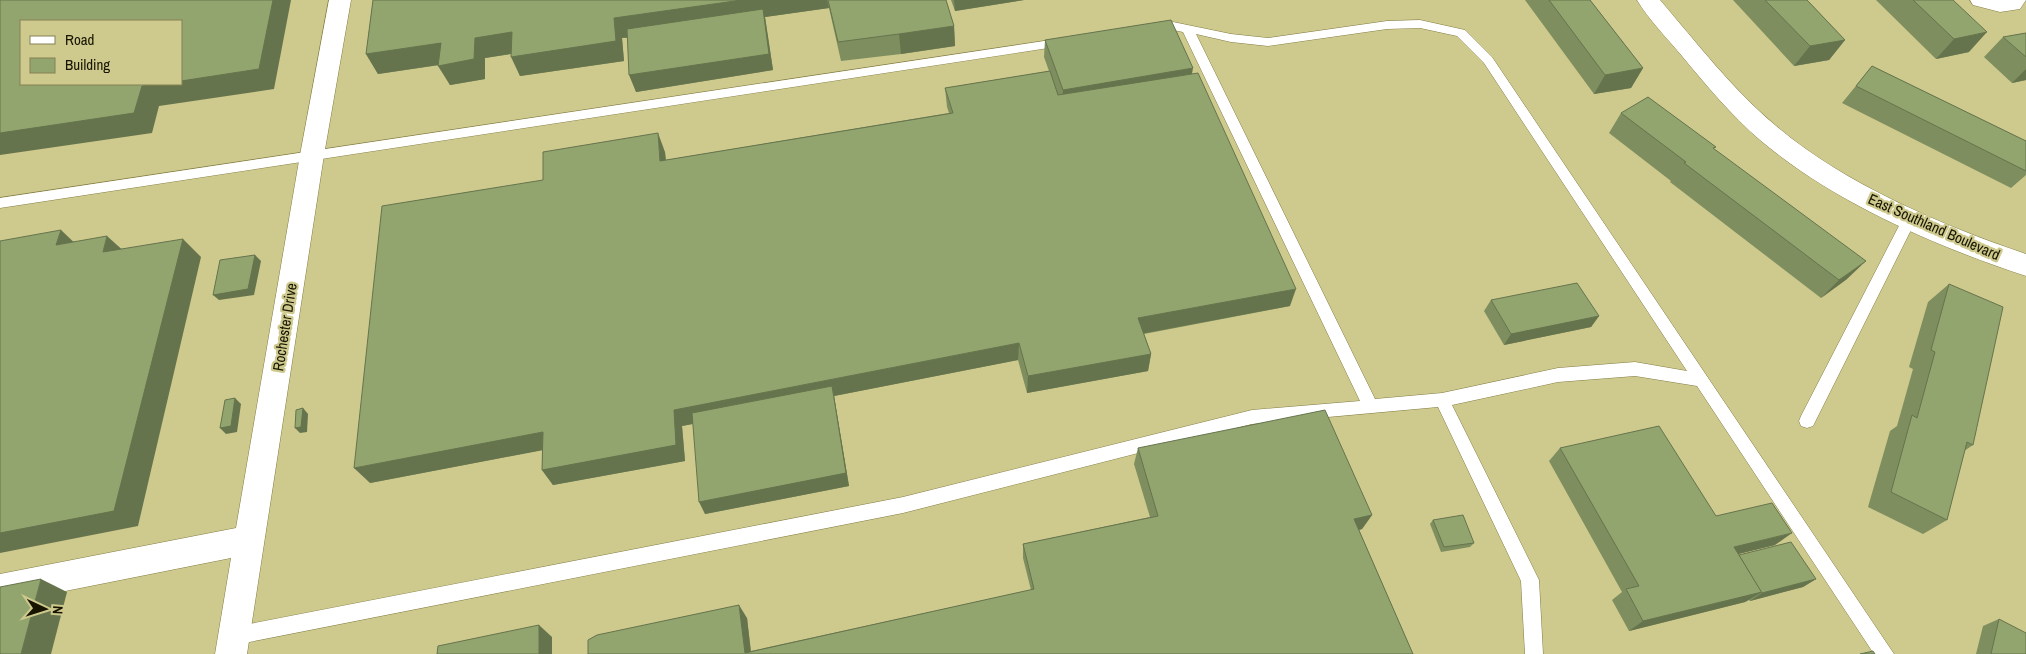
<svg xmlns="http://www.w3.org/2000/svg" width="2026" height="654" viewBox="0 0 2026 654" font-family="'Archivo Narrow',sans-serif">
	<rect width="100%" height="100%" fill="#cec98d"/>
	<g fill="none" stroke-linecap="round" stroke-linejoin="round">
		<defs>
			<g id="service">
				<path d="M1420,20l45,10 27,27 402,597h-20l-177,-268 -62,-10 -77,6 -106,23 87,175 4,74h-18l-4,-73 -83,-174 -186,17 -349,89 -669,132 -6,-3 -3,-6 3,-6 6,-3 669,-130 349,-87 108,-9 -177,-369 -10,-2 -19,3 -6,-4 2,-3 23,-4 58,12 37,4 119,-17zM1420,28l37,8 27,27 203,308 -52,-9 -77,6 -116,25 -67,6 -179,-365 35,8 37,4 119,-17z"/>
				<path d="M1064,38l4,1 2,3 -2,3 -1068,163v-10z"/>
				<path d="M1909,215l5,1 2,4 -103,206 -6,2 -6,-2 -2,-5 2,-5 101,-196 2,-4z"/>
			</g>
			<g id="minor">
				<path d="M329,0h22l-27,155 -77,499h-32l16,-96 -231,46v-30l236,-46 64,-373z"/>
				<path d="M1637,0h23c37,43 72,89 115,125 67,58 168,101 251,129v22c-91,-30 -193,-74 -266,-136 -29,-25 -54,-55 -78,-84 -15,-18 -33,-36 -45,-56z"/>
				<path d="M1970,0h56l-6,9 -20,3 -27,-7z"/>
			</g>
		</defs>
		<use href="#service" stroke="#837d44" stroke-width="1"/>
		<use href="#minor" stroke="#837d44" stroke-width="1"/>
		<use href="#service" fill="#fff" fill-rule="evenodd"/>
		<use href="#minor" fill="#fff" fill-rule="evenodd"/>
	</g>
	<g fill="#7e8e5f">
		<path d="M373,0h573l8,26 1,20 -54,8 -60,7 -12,-53 -64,9 8,53 -137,22 -8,-54h-6l2,23 -104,15 -9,-22 -26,4v21l-35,6 -11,-20 -61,9 -12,-20z"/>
		<path d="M951,0h73l-69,11z"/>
		<path d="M1525,0h65l53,68 -12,20 -37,6z"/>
		<path d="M1733,0h74l38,40 -16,20 -35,6z"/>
		<path d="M1876,0h77l16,52 -33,7z"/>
		<path d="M2026,33v47l-14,3 -28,-26 19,-20z"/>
		<path d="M1045,40l147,34 98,232 -146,28 7,20 -3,17 -121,22 -9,-33 -184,36 15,90 -144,28 -12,-90 -11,2 3,35 -132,24 -11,-15v-20l-172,33 173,-303 122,-28 1,8 283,-47 -2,-6 -2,-19 104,-17 -5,-14z"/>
		<path d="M1872,66l154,75v34l-15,13 -169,-85z"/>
		<path d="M1621,113l93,36 133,130 -26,19 -151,-116 1,-1 -62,-48z"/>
		<path d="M1949,284l24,161 -9,6 -17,69 -24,14 -55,-27 22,-76 7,-5 16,-57 -4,-2 19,-65z"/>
		<path d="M1491,300l108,16 -8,11 -87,18 -20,-34z"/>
		<path d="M1138,448l234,67 -10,14 -3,1 54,124h-825l159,-36 4,33 280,-61 -8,-32v-14l127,-27 -16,-53z"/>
		<path d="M1560,448l156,68 59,29 -37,9 1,1 77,24 -13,8 -53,14 -1,-1 -4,2 -116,29 -17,-31 10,-8 -73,-131z"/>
		<path d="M1433,520l41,23 -4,4 -29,5 -11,-28z"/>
		<path d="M1999,619l27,35h-50l7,-28z"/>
	</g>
	<g fill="#66744d">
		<path d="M273,0h18l-17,89 -115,17 -7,27 -152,22v-22l142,-47 18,-2h21v-3z"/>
		<path d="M742,0h85l2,8 -64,9 8,53 -137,22 -7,-17 135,-57 -142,20 2,23 -104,15 -9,-19 103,-39z"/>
		<path d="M954,0h70l-69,11z"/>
		<path d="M954,26l1,20 -54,8 -2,-20z"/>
		<path d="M512,32l10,20 -37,6v21l-35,6 -12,-19 37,-28z"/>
		<path d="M1987,32l-18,20 -33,7 18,-20z"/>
		<path d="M1845,40l-16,20 -35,6 16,-20z"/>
		<path d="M441,43l11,20 -74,11 -12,-20z"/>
		<path d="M1193,68l-3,17 -128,21 1,-16z"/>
		<path d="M1643,68l-12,20 -37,6 11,-19z"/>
		<path d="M2026,69v11l-14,3z"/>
		<path d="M658,133l7,19 2,28 -7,-19z"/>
		<path d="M61,230l20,19 -25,-4z"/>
		<path d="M107,236l20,18 -24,-2z"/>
		<path d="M183,239l18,18 -63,269 -138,27v-20z"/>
		<path d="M255,255l6,6 -7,34 -35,5 -6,-5z"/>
		<path d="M1866,261l-19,18 -26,19 18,-18z"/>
		<path d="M1296,289l-6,17 -155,29 3,-17z"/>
		<path d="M1599,316l-8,11 -87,18 7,-11z"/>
		<path d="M1019,343l-1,17 -184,36 15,90 -144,28 -6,-12 134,-106 -151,30 3,35 -132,24 -11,-15 132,-60z"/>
		<path d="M1151,354l-3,17 -121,22 1,-17z"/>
		<path d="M235,398l6,6 -4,28 -11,2 -6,-6z"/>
		<path d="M303,408l5,6 -1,18 -7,1 -5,-5z"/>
		<path d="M543,432l11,16 -184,35 -16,-15z"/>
		<path d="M1372,515l-10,14 -16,5 8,-15z"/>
		<path d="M1792,533l-17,12 -57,14 16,-12z"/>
		<path d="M41,579l26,13 -16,62h-30z"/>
		<path d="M1816,579l-13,8 -53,14 12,-8z"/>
		<path d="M1762,592l-17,10 -116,29 14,-10z"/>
		<path d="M739,605l8,13 4,36 -6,-1z"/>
		<path d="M539,625l13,12v17h-13z"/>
	</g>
	<g fill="#92a56e" stroke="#66744d">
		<path d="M0,0h273l-14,69 -78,12v-60h-160v63h139l-18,2 -8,27 -134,20z"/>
		<path d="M373,0h369l-128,18 2,23 -105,16 1,-25 -37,6 -1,21 -36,7 3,-23 -75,11z"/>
		<path d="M828,0h118l8,26 -55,8 -61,8z"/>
		<path d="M1549,0h41l53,68 -38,7z"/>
		<path d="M1765,0h42l38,40 -35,6z"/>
		<path d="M1913,0h40l34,32 -33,7z"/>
		<path d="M763,9l6,45 -140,21 -2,-46z"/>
		<path d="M1171,20l22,48 -130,22 -18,-50z"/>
		<path d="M2026,33v24l-23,-20z"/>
		<path d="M1872,66l154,75v30l-170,-85z"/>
		<path d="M1050,71l8,24 140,-22 98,216 -158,29 13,36 -123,22 -9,-33 -345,67 2,35 -134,25 1,-38 -189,36 28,-262 161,-26v-28l115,-19 2,28 293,-48 -8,-25z"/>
		<path d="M1648,97l68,50 -3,1 153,113 -27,19 -155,-117 2,-1 -65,-49z"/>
		<path d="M61,230l-5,15 51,-9 -4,16 80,-13 -69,272 -114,22v-292z"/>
		<path d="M255,255l-7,34 -35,6 7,-35z"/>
		<path d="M1577,283l22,33 -88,18 -20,-34z"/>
		<path d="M1949,284l54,23 -30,138 -6,-3 -20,78 -56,-28 21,-77 5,3 18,-66 -4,-2z"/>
		<path d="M832,386l14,87 -147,29 -7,-89z"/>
		<path d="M235,398l-4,28 -11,2 5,-28z"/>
		<path d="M303,408l-2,19 -6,1 1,-18z"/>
		<path d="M1325,410l47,105 -18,4 59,135h-825v-14l9,-5 142,-30 6,48 289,-64 -11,-45 135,-28 -20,-68z"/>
		<path d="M1659,426l57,90 56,-13 20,30 -58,14 28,45 -119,29 -17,-32 13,-3 -79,-138z"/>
		<path d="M1463,515l11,28 -30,4 -11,-27z"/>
		<path d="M1791,542l25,37 -54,14 -23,-38z"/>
		<path d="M41,579l-20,75h-21v-67z"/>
		<path d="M1999,619l27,14v21h-35z"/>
		<path d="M539,625v29h-102l1,-8z"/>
		<path d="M1873,651l2,3h-15z"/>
	</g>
	<g text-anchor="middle" stroke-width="4.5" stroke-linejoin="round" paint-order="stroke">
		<g font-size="15" fill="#171400" stroke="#cec98d">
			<text transform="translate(1934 227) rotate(24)" y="5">East Southland Boulevard</text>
			<text transform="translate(285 327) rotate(-81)" y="5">Rochester Drive</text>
		</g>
	</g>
	<rect x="20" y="20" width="162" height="65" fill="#cec98d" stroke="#858155"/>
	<rect x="30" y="36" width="25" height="8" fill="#ffffff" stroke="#858155"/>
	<text x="65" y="45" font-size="15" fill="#171400">Road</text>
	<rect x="30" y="58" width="25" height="15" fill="#92a56e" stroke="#858155"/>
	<text x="65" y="70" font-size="15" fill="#171400">Building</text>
	<g transform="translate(45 609) rotate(94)" stroke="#cec98d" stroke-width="4" paint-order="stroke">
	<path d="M0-4L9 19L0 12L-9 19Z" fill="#171400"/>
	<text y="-8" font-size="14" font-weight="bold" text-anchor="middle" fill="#171400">N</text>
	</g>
</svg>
